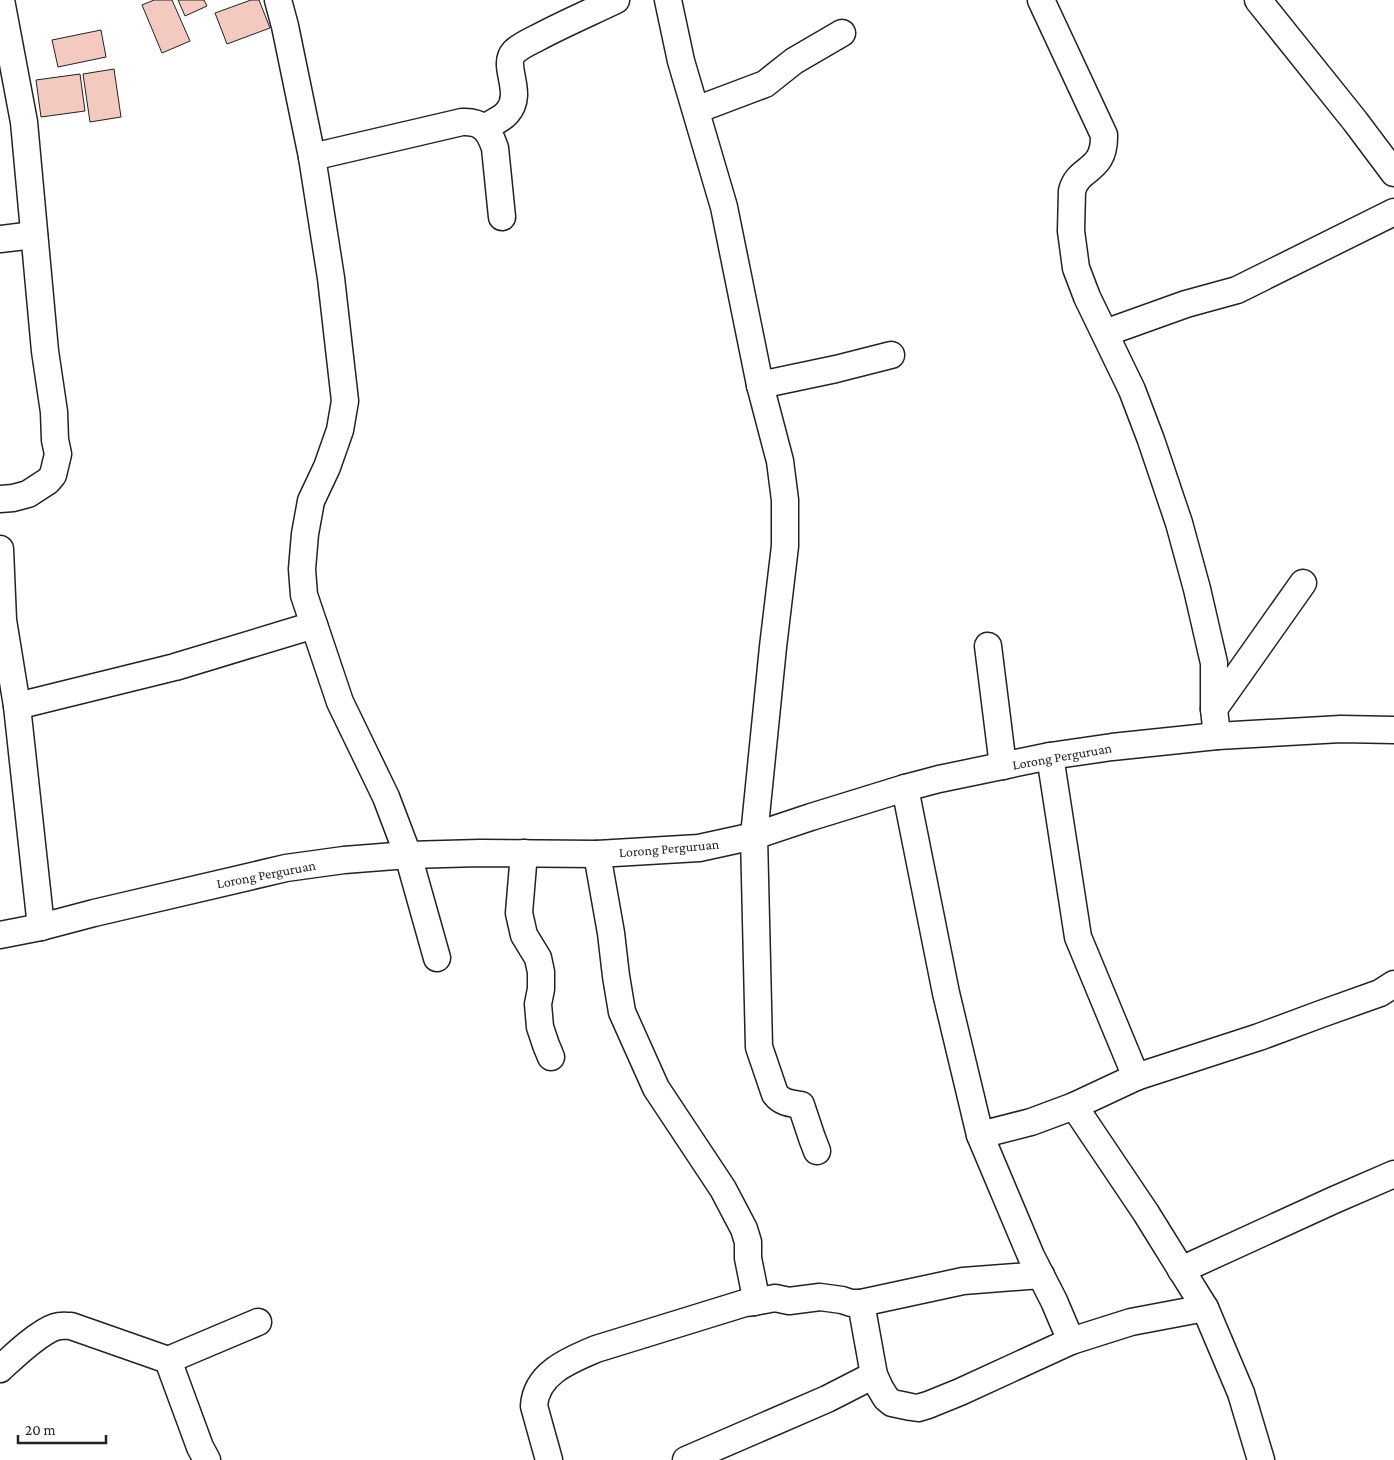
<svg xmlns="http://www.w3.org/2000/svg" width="1394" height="1460" viewBox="0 0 1394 1460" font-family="'Crimson Pro',serif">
	<rect width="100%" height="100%" fill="#fff"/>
	<g fill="#f3c9c0" stroke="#222">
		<path d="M154,0h18l18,41 -28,12 -20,-48z"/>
		<path d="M178,0h26l3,6 -22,10z"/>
		<path d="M251,0h8l11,28 -43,16 -12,-31z"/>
		<path d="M101,30l5,27 -48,10 -6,-27z"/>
		<path d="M114,69l7,48 -31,5 -7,-48z"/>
		<path d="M80,74l5,37 -44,6 -5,-37z"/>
	</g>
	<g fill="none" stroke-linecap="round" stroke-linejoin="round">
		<defs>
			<g id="minor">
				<path d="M278,0l7,26 27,131 19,121 14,123 -5,29 -13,37 -16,34 -6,33 -3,35 2,26 36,107 46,95 22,58 29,103"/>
				<path d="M668,0l13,61 43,146 36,178 20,76 5,39v46l-12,101 -19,189 5,211 16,47c7,9 15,9 26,11l11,33 5,13"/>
				<path d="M1041,0l63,135c1,38 -26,31 -32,56l-1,40 5,37 11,29 45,93 19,50 28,83 18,66 17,74v46l3,27"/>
				<path d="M1258,0l97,121 39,52"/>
				<path d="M696,110l69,-26 29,-23 48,-28"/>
				<path d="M484,128c7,-5 17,-8 23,-15 18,-20 -6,-47 7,-61 6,-6 15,-10 23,-14 26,-14 52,-25 79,-38"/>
				<path d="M312,157l150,-35c20,-1 27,8 33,26l7,69"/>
				<path d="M0,239l34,-4"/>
				<path d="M1105,333l81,-29 51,-14 157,-78"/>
				<path d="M760,385l76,-16 55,-14"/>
				<path d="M0,499l13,-1 15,-4 20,-13 5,-6 5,-21 -3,-14 -1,-28 -9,-61 -21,-229 -23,-122"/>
				<path d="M0,549l3,71 14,86 24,221"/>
				<path d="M988,646l15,120"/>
				<path d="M17,706l158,-39 139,-42"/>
				<path d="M1214,709l89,-126"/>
				<path d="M1050,756l28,181 58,140"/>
				<path d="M905,788l41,205 34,142 51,-13 43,-16 62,-29 123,-40 62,-23 59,-21 14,-9"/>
				<path d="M524,853l-5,60 5,22 14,23 3,14v17l-3,15 2,23 6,18 5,12"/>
				<path d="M597,854l14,79 5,43 6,36 34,76 67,101 21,40 4,13v16l7,35 -1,9 21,-4 14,3 31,-4 22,3 9,3h10l13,72 6,13 6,10 6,5 19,4 7,1 10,-3 32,-13 111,-51"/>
				<path d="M0,935l41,-8 53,-14 192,-45 58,-8 64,-5 72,-2 117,1 102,-6 55,-12 57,-19 94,-29 34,-9 111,-23 62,-9 105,-11 124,-7 53,1"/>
				<path d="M980,1135l51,121 23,45 17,40 60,-19 74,-14 -59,-95 -72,-107"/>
				<path d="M1181,1270l153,-70 60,-26"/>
				<path d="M861,1303l102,-22 78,-6"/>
				<path d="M1205,1308l36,85 20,67"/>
				<path d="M168,1360l90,-38"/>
				<path d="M0,1369c14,-13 38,-36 55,-42 6,-2 10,-1 16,-1l97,34 32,87 7,13"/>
				<path d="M549,1460l-15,-54c2,-33 36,-46 62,-57l149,-46 9,-1"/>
				<path d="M686,1460l141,-61 47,-24"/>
			</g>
		</defs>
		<use href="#minor" stroke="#222" stroke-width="29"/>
		<use href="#minor" stroke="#fff" stroke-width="26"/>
	</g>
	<g text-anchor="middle" stroke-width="4" stroke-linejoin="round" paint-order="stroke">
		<g font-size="14" fill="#222" stroke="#fff">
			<text transform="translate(1062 756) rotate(-10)" y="5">Lorong Perguruan</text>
			<text transform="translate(669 848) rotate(-5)" y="5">Lorong Perguruan</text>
			<text transform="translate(266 874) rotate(-11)" y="5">Lorong Perguruan</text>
		</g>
	</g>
	<path d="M18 1435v8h88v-8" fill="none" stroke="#222222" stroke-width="2.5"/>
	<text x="25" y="1435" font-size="15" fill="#222222" stroke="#ffffff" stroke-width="4" paint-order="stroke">20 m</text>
</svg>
